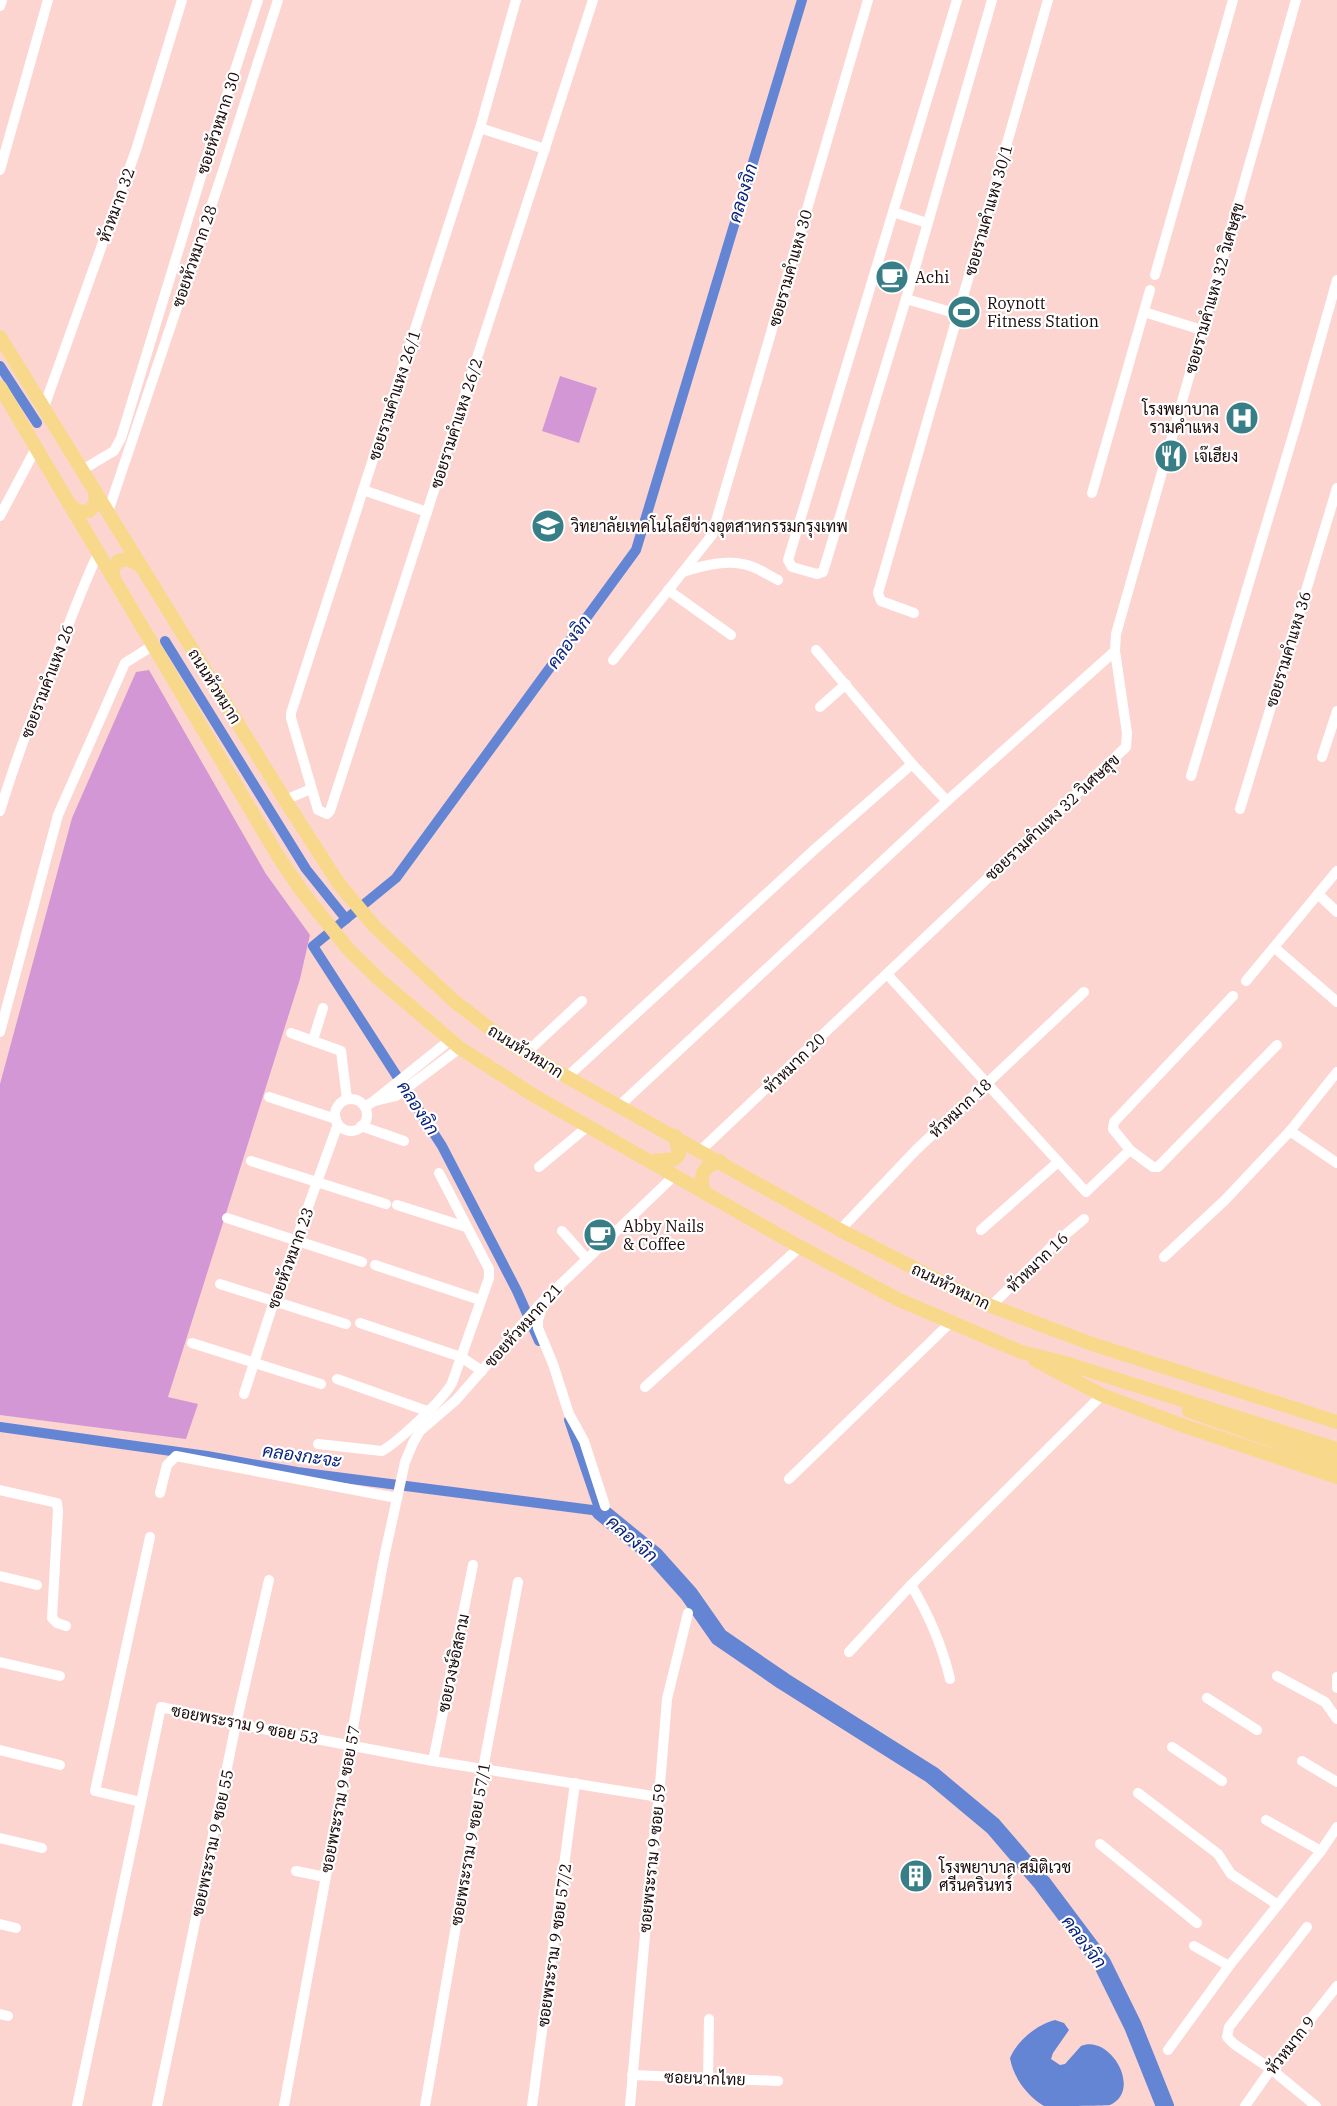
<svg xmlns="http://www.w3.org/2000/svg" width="1337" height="2106" viewBox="0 0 1337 2106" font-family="'IBM Plex Serif',Sarabun,serif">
	<rect width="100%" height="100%" fill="#fcd5d1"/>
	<g fill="#d297d4">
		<path d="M560,376l37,12 -18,55 -37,-12z"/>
		<path d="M149,670l117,204 44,61 -10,44 -132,418 30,7 -12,35 -186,-24v-331l72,-266 64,-146z"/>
	</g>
	<path fill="#6485d4" d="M1055,2020l9,3 5,7 -16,23 -2,6 9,6 5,-1 16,-18c29,-12 62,44 29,59 -10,1 -53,1 -66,1 -17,-10 -31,-29 -34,-48 7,-17 26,-33 45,-38z"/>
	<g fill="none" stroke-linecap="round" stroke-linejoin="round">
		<g stroke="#6485d4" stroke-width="10">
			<path d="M0,366l37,57"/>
			<path d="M165,641l141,228 40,50"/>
			<path d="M539,1341l-22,-50 -75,-145 -129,-200 83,-68 240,-328 166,-550"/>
			<path d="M0,1427l207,29 90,16 303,39 -31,-91"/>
		</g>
		<path stroke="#6485d4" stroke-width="18" d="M600,1511l55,45 34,38 30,43 64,44 149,94 61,51 49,57 60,80 31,63 32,80"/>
		<g stroke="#fff" stroke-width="10">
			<path d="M516,0l-36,128 -189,585v5l27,92 9,4 3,-3 263,-811"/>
			<path d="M957,0l-169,560 4,7 25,7 6,-2 83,-273 86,-299"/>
			<path d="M0,6l2,-6"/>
			<path d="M480,128l65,21"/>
			<path d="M0,170l48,-170"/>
			<path d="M893,212l34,11"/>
			<path d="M1155,275l78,-275"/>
			<path d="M906,299l52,15"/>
			<path d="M1144,312l58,18"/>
			<path d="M44,407l92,-257 46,-150"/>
			<path d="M82,470l32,-19 7,-13 89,-291 48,-147"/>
			<path d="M363,490l64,22"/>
			<path d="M1092,493l58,-203"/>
			<path d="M108,512l113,-335 57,-177"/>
			<path d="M0,516l36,-68"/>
			<path d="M683,572c21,-7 48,-14 70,-5 8,3 17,9 25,13"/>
			<path d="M668,590l63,45"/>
			<path d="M914,613l-33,-12 -3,-8 170,-593"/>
			<path d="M816,650l96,114 35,37 168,-150"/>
			<path d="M613,660l99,-125 156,-535"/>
			<path d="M820,707l26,-23"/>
			<path d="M1322,757l15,-46"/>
			<path d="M1191,776l106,-354 40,-142"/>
			<path d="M285,800l26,-11"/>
			<path d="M1240,809l97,-321"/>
			<path d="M0,811c16,-53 36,-104 56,-155 14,-34 26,-69 42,-102"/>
			<path d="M1318,894l19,18"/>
			<path d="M1275,948l62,54"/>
			<path d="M887,974l199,218 44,-42 -17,-21 1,-7 119,-126"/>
			<path d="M1246,981l91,-110"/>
			<path d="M0,1032l58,-217 67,-152 27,-17"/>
			<path d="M291,1033l50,18 6,48"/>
			<path d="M313,1040l10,-32"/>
			<path d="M526,1053l56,-52"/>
			<path d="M567,1077l248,-228 97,-85"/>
			<path d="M269,1097l67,22"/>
			<circle cx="351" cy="1115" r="16"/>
			<path d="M375,1101l21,-5 64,-48"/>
			<path d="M619,1106l328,-305"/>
			<path d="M365,1107l9,-6 76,-61"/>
			<path d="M361,1126l43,15"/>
			<path d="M1290,1131l47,32"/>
			<path d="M1130,1150l23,17h5l119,-122"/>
			<path d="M700,1151l426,-404 1,-14 -12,-82 1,-17 180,-634"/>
			<path d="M251,1161l135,43"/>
			<path d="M539,1167l48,-40"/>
			<path d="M397,1205l69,22"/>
			<path d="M227,1218l135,44"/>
			<path d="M840,1230l76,-80 168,-158"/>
			<path d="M981,1230l77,-68"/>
			<path d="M562,1231l25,28"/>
			<path d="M1164,1257l61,-57 65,-69 47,-59"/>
			<path d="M375,1265l105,35"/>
			<path d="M220,1284l126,40"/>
			<path d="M544,1302l-6,18v8l15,36 16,50 15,27 21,65"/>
			<path d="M991,1306l62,-61 31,-26"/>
			<path d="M360,1323l101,34 21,14"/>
			<path d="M192,1343l129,41"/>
			<path d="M337,1379l90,32"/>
			<path d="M645,1387l155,-140"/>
			<path d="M244,1394l30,-93 64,-177"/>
			<path d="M318,1444l64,7c17,-10 61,-51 70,-68l37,-105v-9l-50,-96"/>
			<path d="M789,1479l161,-156"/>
			<path d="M0,1490l57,13 1,8 -6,107 5,5 9,3"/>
			<path d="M160,1493l7,-28 9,-9 221,42"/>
			<path d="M0,1576l37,9"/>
			<path d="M911,1585c18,30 31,60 39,94"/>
			<path d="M849,1652l62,-67 191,-190"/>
			<path d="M0,1662l60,14"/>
			<path d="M1277,1676l48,26 12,17"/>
			<path d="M1337,1677v11"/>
			<path d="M1207,1698l50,32"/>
			<path d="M1172,1747l50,34"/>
			<path d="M0,1750l60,15"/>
			<path d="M433,1761l40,-196"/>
			<path d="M1302,1761l35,21"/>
			<path d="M1138,1793l80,61 13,20 47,31"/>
			<path d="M141,1802l-46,-11 55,-254"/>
			<path d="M1266,1820l55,31"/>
			<path d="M0,1838l42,10"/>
			<path d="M1100,1844l97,79"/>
			<path d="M296,1871l29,6"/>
			<path d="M0,1924l16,4"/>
			<path d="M1307,1927l-78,100 -2,10 7,7 37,25 45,37"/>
			<path d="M1194,1946l35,20"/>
			<path d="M0,2014l8,2"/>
			<path d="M1168,2050l61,-84 92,-115 16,-24"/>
			<path d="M632,2075l146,6"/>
			<path d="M708,2079l1,-60"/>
			<path d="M77,2106l84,-399 75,17 197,37 226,36"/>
			<path d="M157,2106l79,-382 33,-144"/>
			<path d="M284,2106l100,-548 21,-96 8,-19 7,-12 36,-31 84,-96 135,-129"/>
			<path d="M425,2106l58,-337 35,-187"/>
			<path d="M532,2106l43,-323"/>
			<path d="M630,2106l22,-251 7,-58 8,-98 21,-86"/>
			<path d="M1245,2106l26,-37 66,-83"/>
		</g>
		<g stroke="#f8d98c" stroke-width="14">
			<path d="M0,337l285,463 54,84 36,43 79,74 52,40 61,36 273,153 119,61 32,15 101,38 245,78"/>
			<path d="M0,387l278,469 25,37 46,57 32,31 79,67 73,47 267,152 97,52 124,53 41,10 275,87"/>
			<path d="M69,504l10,8 10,-1 7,-8 -1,-13"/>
			<path d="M114,579l-2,-9 6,-9 10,-2 13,7"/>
			<path d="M654,1161l21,-2 4,-5 -4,-18"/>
			<path d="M704,1192c-5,-17 -2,-25 16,-31"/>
			<path d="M1035,1360l67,35 82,31 153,51"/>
			<path d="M1189,1411l148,52"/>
		</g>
	</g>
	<defs>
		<symbol id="cafe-disc" viewBox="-11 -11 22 22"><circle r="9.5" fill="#377e87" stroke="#fff"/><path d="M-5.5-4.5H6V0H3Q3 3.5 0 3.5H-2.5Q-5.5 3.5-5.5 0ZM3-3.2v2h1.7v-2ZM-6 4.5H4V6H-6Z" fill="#fff"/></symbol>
		<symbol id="stadium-disc" viewBox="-11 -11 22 22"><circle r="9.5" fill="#377e87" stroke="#fff"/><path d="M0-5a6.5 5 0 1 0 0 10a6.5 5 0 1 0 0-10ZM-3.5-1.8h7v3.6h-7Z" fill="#fff"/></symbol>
		<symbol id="hospital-disc" viewBox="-11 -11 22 22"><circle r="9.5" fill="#377e87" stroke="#fff"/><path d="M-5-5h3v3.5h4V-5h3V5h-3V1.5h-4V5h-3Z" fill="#fff"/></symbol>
		<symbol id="restaurant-disc" viewBox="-11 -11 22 22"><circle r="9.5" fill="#377e87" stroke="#fff"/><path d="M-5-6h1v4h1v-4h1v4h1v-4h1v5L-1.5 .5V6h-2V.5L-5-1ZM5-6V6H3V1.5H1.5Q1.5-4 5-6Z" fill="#fff"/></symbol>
		<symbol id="university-disc" viewBox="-11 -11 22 22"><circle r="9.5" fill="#377e87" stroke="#fff"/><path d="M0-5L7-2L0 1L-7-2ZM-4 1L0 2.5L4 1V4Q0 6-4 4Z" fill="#fff"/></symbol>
		<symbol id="building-disc" viewBox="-11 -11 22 22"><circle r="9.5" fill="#377e87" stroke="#fff"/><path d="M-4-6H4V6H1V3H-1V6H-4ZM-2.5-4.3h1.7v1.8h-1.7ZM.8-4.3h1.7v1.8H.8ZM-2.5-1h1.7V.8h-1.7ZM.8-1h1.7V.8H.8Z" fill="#fff"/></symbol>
	</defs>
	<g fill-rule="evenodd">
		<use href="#cafe-disc" x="873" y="258" width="38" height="38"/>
		<use href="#stadium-disc" x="945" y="293" width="38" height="38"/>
		<use href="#hospital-disc" x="1223" y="399" width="38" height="38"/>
		<use href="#restaurant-disc" x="1152" y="437" width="38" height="38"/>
		<use href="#university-disc" x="529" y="507" width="38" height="38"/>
		<use href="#cafe-disc" x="581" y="1216" width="38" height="38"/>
		<use href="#building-disc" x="897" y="1857" width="38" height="38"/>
	</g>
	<g text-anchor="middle" stroke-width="4.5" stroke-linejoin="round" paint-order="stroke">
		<g font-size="16" fill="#1a0a09" stroke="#fff">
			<text transform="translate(218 123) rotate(-72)" y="6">ซอยหัวหมาก 30</text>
			<text transform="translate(116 205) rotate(-70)" y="6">หัวหมาก 32</text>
			<text transform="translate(988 210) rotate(-74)" y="6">ซอยรามคำแหง 30/1</text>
			<text transform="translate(194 256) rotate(-71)" y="6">ซอยหัวหมาก 28</text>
			<text transform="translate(790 268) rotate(-74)" y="6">ซอยรามคำแหง 30</text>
			<text transform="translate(1214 288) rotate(-74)" y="6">ซอยรามคำแหง 32 วิเศษสุข</text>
			<text transform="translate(394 395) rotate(-72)" y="6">ซอยรามคำแหง 26/1</text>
			<text transform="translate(456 423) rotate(-72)" y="6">ซอยรามคำแหง 26/2</text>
			<text transform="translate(1288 649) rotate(-73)" y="6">ซอยรามคำแหง 36</text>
			<text transform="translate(47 681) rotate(-69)" y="6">ซอยรามคำแหง 26</text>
			<text transform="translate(215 686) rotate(58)" y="6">ถนนหัวหมาก</text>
			<text transform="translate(1052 817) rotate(-43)" y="6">ซอยรามคำแหง 32 วิเศษสุข</text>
			<text transform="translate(526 1051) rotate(32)" y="6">ถนนหัวหมาก</text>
			<text transform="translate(794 1063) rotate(-44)" y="6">หัวหมาก 20</text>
			<text transform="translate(960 1108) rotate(-43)" y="6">หัวหมาก 18</text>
			<text transform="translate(290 1258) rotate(-70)" y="6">ซอยหัวหมาก 23</text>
			<text transform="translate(1037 1262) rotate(-44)" y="6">หัวหมาก 16</text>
			<text transform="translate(951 1286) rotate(26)" y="6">ถนนหัวหมาก</text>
			<text transform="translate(523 1325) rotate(-48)" y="6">ซอยหัวหมาก 21</text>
			<text transform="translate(453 1663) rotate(-78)" y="6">ซอยวงษ์อิสลาม</text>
			<text transform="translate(245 1724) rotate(11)" y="6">ซอยพระราม 9 ซอย 53</text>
			<text transform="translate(340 1799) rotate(-79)" y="6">ซอยพระราม 9 ซอย 57</text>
			<text transform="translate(212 1843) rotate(-78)" y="6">ซอยพระราม 9 ซอย 55</text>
			<text transform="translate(470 1844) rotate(-80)" y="6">ซอยพระราม 9 ซอย 57/1</text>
			<text transform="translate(652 1858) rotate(-84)" y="6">ซอยพระราม 9 ซอย 59</text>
			<text transform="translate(554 1945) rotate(-82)" y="6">ซอยพระราม 9 ซอย 57/2</text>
			<text transform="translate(1290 2045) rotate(-52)" y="6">หัวหมาก 9</text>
			<text transform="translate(705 2078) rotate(2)" y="6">ซอยนากไทย</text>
		</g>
		<g font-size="16" fill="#1a0a09" stroke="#fff" text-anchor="start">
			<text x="915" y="283">Achi</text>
			<text x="987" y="309">Roynott<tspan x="987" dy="18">Fitness Station</tspan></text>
			<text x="1219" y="415" text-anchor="end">โรงพยาบาล<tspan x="1219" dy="18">รามคำแหง</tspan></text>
			<text x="1194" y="462">เจ๊เฮียง</text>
			<text x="571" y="532">วิทยาลัยเทคโนโลยีช่างอุตสาหกรรมกรุงเทพ</text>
			<text x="623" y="1232">Abby Nails<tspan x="623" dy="18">&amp; Coffee</tspan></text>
			<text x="939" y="1873">โรงพยาบาล สมิติเวช<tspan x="939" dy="18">ศรีนครินทร์</tspan></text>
		</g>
		<g font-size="18" font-style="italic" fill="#0b237f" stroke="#fff">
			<text transform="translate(743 193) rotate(-73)" y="6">คลองจิก</text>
			<text transform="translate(569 642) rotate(-54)" y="6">คลองจิก</text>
			<text transform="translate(418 1108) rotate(57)" y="6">คลองจิก</text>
			<text transform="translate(302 1456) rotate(8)" y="6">คลองกะจะ</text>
			<text transform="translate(632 1539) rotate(41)" y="6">คลองจิก</text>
			<text transform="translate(1084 1942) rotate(53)" y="6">คลองจิก</text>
		</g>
	</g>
</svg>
